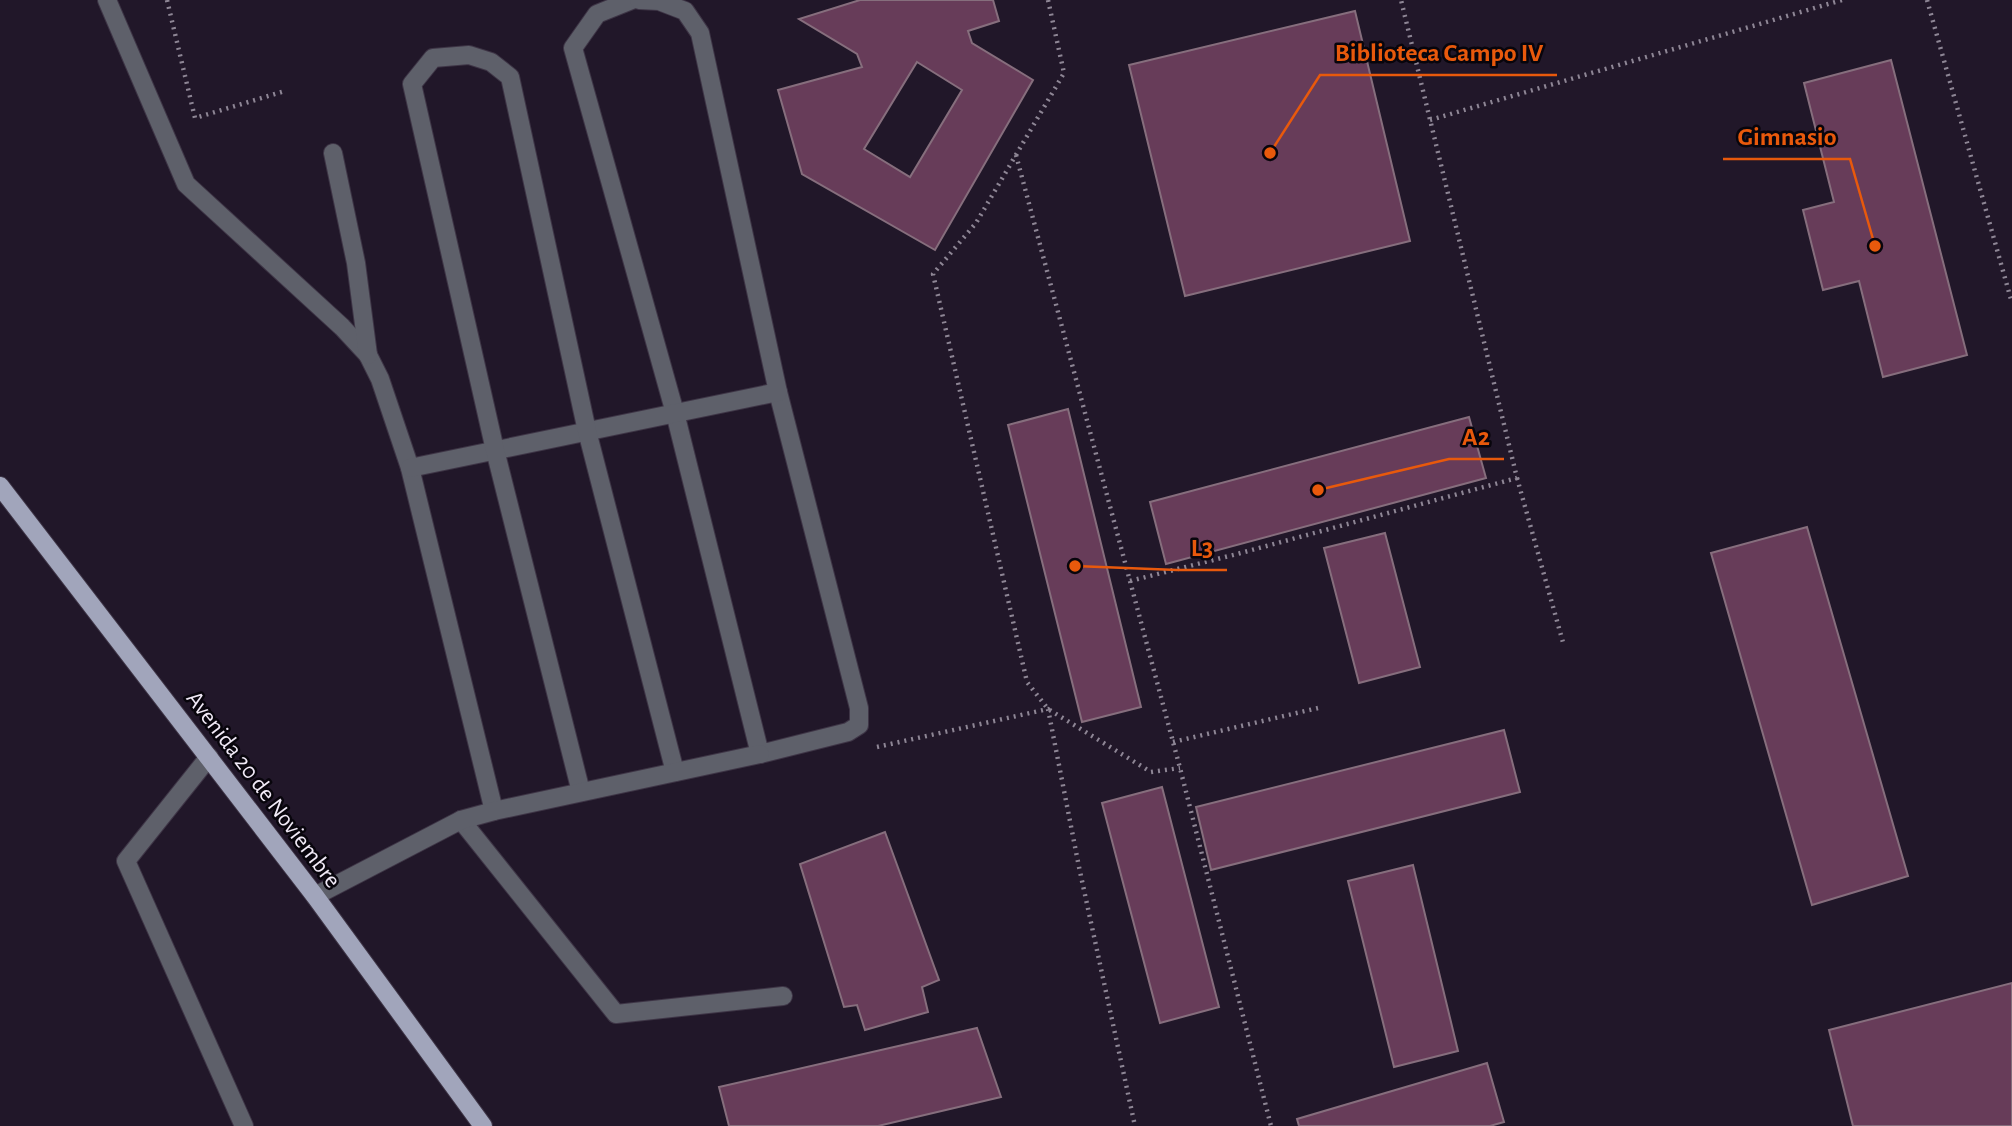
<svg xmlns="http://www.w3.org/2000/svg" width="2012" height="1126" viewBox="0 0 2012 1126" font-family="'Alegreya Sans',sans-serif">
	<rect width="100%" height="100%" fill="#211729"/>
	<g fill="#673c59" stroke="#866e7d" stroke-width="2" fill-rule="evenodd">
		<path d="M860,0h133l6,21 -31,10 4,12 61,37 -98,170 -133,-76 -24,-84 84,-23 -5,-13 -58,-35zM917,62l45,28 -52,87 -46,-28z"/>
		<path d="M1355,11l55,230 -225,55 -56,-231z"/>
		<path d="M1891,60l76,295 -84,22 -24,-96 -36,9 -20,-80 31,-8 -30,-119z"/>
		<path d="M1068,409l73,298 -59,15 -74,-297z"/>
		<path d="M1469,417l17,61 -320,86 -16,-62z"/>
		<path d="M1807,527l101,349 -96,29 -101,-352z"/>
		<path d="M1385,533l35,134 -61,16 -35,-135z"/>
		<path d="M1504,730l16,62 -309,78 -15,-63z"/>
		<path d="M1162,787l57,220 -59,16 -58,-220z"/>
		<path d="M885,832l54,148 -17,7 6,25 -63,18 -8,-25 -13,2 -44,-143z"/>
		<path d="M1413,865l45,186 -64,16 -46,-186z"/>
		<path d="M2012,983v143h-159l-24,-96z"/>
		<path d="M977,1028l24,69 -123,29h-149l-10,-39z"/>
		<path d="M1487,1063l17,59 -14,4h-191l-2,-7z"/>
	</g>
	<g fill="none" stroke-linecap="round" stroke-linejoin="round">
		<defs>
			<g id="minor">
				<path d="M107,0l79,184 156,143 26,28 12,24 30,89 84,343"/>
				<path d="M632,0l-35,14 -24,34 102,365 85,341 88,-22 11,-7v-17l-81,-316"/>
				<path d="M333,153l23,110 12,92"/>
				<path d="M410,468l368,-76 -78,-359 -15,-22 -26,-10 -20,-1"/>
				<path d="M209,757l-83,104 118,265"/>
				<path d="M581,792l-86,-342 -83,-366 21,-26 36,-3 22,7 19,15 77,354 88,341"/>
				<path d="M461,820l155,194 167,-18"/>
				<path d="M315,896l146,-76 33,-9 266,-57"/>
			</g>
			<path id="major" d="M0,486l315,410 168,230"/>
		</defs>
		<use href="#minor" stroke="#3e3546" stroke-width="20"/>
		<use href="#major" stroke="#3e3546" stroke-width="20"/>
		<g stroke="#8e8695" stroke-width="4.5" stroke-dasharray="2 5" stroke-linecap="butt">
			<path d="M167,0l28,118 90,-27"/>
			<path d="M1048,0l16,73 -88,150 -43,51 94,408 21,27 103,63 29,-4"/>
			<path d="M1927,0l85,303"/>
			<path d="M1430,120l412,-120"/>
			<path d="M1016,155l164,613 91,358"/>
			<path d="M1517,478l47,168"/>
			<path d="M1130,581l107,-27 280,-76 -116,-478"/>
			<path d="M1173,742l145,-34"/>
			<path d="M877,747l171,-38 31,158 56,259"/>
		</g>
		<use href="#minor" stroke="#5e606a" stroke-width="18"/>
		<use href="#major" stroke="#a1a5bb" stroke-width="18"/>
	</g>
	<g text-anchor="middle" stroke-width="5" stroke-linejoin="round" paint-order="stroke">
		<g font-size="24" fill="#f1eaf7" stroke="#08050c">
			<text transform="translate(264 789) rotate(53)" y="8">Avenida 20 de Noviembre</text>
		</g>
	</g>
	<path fill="none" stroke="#e8590c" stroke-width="2.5" d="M1270 153L1320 75H1557M1875 246L1850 159H1723M1318 490L1449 459H1504M1075 566L1177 570H1227"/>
	<g fill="#e8590c" stroke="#08050c" stroke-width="2.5">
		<circle cx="1270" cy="153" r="7"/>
		<circle cx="1875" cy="246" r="7"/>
		<circle cx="1318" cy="490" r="7"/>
		<circle cx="1075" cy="566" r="7"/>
	</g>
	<g font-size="26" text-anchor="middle" font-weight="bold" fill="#e8590c" stroke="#08050c" stroke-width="5" stroke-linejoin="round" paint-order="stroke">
		<text x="1439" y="61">Biblioteca Campo IV</text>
		<text x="1787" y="145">Gimnasio</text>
		<text x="1476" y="445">A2</text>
		<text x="1202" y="556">L3</text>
	</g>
</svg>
